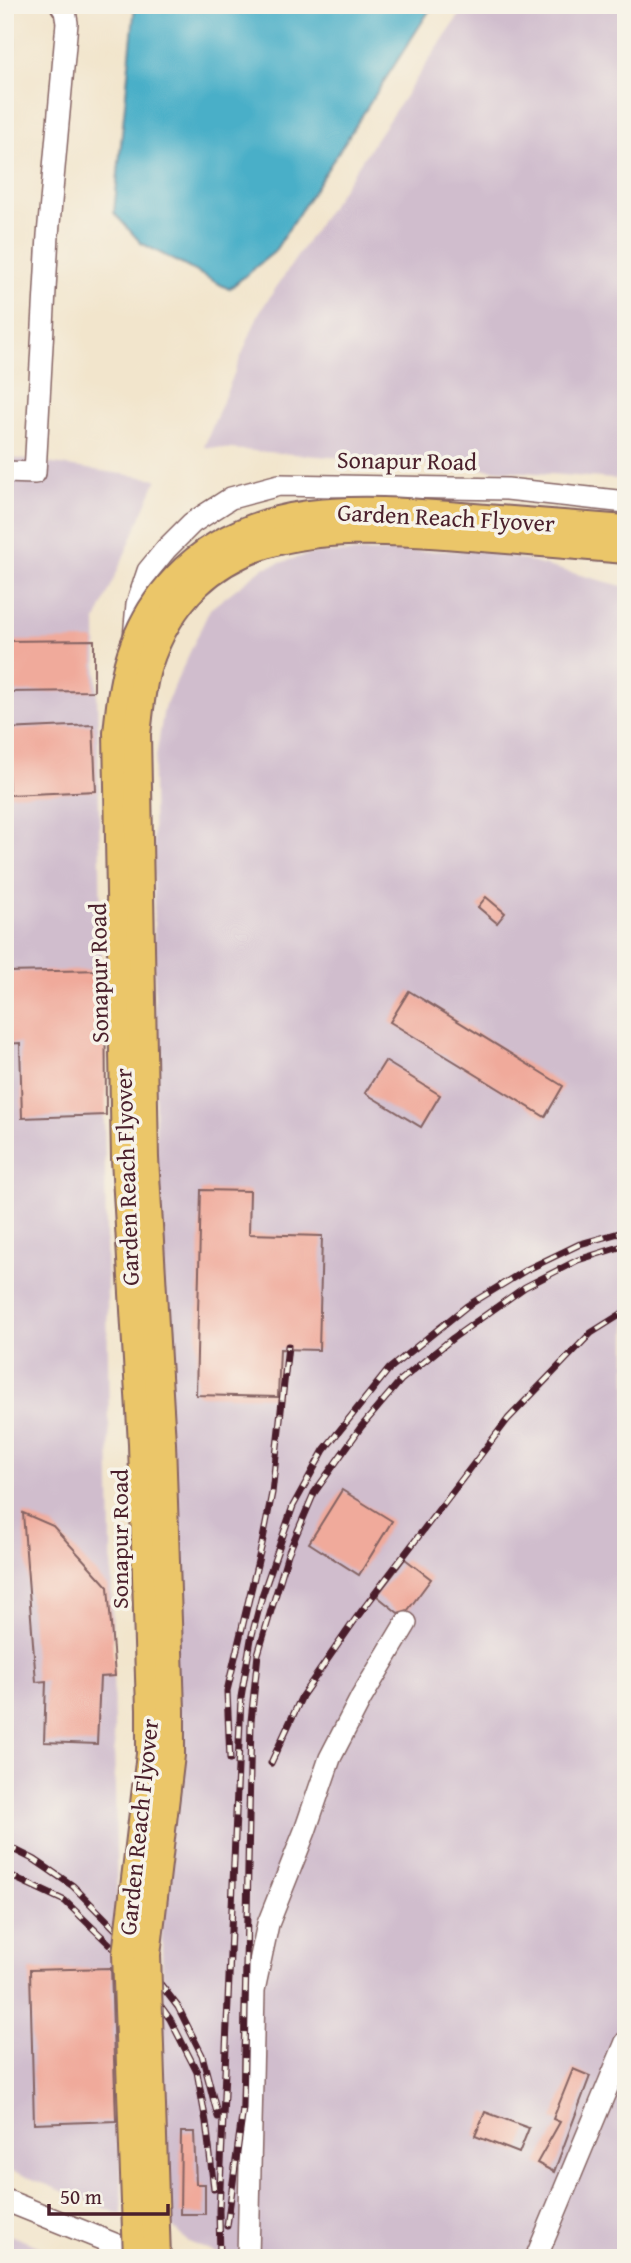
<svg xmlns="http://www.w3.org/2000/svg" width="631" height="2263" viewBox="0 0 631 2263" font-family="'Gentium Book Plus',serif">
	<rect width="100%" height="100%" fill="#f7f3e8"/>
	<filter id="ink" filterUnits="userSpaceOnUse"><feTurbulence type="fractalNoise" baseFrequency=".0143" numOctaves="2"/><feDisplacementMap in="SourceGraphic" scale="14" xChannelSelector="R" yChannelSelector="G"/><feConvolveMatrix kernelMatrix="1 2 1 2 8 2 1 2 1" color-interpolation-filters="sRGB"/></filter>
	<filter id="wash" filterUnits="userSpaceOnUse"><feTurbulence type="fractalNoise" baseFrequency=".00686" numOctaves="4" result="noise"/><feDisplacementMap in="SourceGraphic" scale="28" xChannelSelector="R" yChannelSelector="G"/><feGaussianBlur stdDeviation="1.57" result="paint"/><feColorMatrix in="noise" values="0 0 0 0 0 0 0 0 0 0 0 0 0 0 0 0 0 1.4 0 .05"/><feComposite in="paint" operator="in"/></filter>
	<g filter="url(#wash)">
		<rect width="100%" height="100%" fill="#f2e5cc"/>
		<g fill="#d0bdcd">
			<path d="M466,5h160v475l-422,-33 55,-134z"/>
			<path d="M5,457l152,22 -61,142 26,1594 -117,-47z"/>
			<path d="M485,550l141,37v1671h-398l-41,-17 -23,-22 -11,-1443 11,-68 46,-99 53,-41 50,-15z"/>
			<path d="M5,2233l63,25h-63z"/>
		</g>
		<g fill="#49afc8" stroke="#4a677a" stroke-width="2">
			<path d="M135,5h298l-159,247 -45,37 -88,-46 -27,-30z"/>
			<path d="M5,35l10,4 -10,67z"/>
		</g>
		<g id="blocks">
			<g fill="#f0aa9b">
				<path d="M94,640v51l-89,1v-51z"/>
				<path d="M93,725l3,66 -87,4 -3,-66z"/>
				<path d="M486,897l19,16 -8,10 -19,-16z"/>
				<path d="M105,970l1,145 -84,3 -2,-75 -15,1v-72z"/>
				<path d="M409,991l154,95 -18,31 -155,-95z"/>
				<path d="M385,1061l55,34 -19,32 -56,-34z"/>
				<path d="M201,1190l49,1 -1,43 73,2 -3,114 -39,-1 -2,48 -82,-2z"/>
				<path d="M342,1490l50,31 -33,54 -50,-32z"/>
				<path d="M23,1513l30,13 55,61 7,89 -15,1 -3,67 -53,-2 2,-61 -10,1z"/>
				<path d="M405,1559l26,20 -23,31 -10,3 -21,-17z"/>
				<path d="M111,1968l5,153 -82,3 -4,-154z"/>
				<path d="M573,2069l17,7 -36,96 -17,-9 23,-41 -7,-3z"/>
				<path d="M485,2112l44,16 -10,25 -44,-17z"/>
				<path d="M181,2132h13l2,52h9v30h-25z"/>
			</g>
		</g>
	</g>
	<g filter="url(#ink)">
		<use href="#blocks" fill-opacity="0" stroke="#856463" stroke-width="2"/>
		<g fill="none" stroke-linecap="round" stroke-linejoin="round">
			<defs>
				<g id="minor">
					<path d="M5,472l30,1 13,-238 19,-212 -2,-12 -4,-6"/>
					<path d="M134,638l3,-34 11,-33 18,-22 26,-26 39,-25 48,-13 228,4 119,13"/>
					<path d="M5,2200l144,58"/>
					<path d="M248,2258l6,-268 14,-66 37,-93 25,-73 31,-60 45,-75"/>
					<path d="M536,2258l90,-216"/>
				</g>
			</defs>
			<use href="#minor" stroke="#856463" stroke-width="24"/>
			<use href="#minor" stroke="#fff" stroke-width="21"/>
			<defs>
				<g id="rail">
					<path d="M230,1759l-3,-68 35,-147 10,-51 16,-147"/>
					<path d="M271,1763l31,-67 55,-79 151,-198 83,-86 35,-22"/>
					<path d="M5,1845l30,15 38,26 55,56 50,65 24,48 16,62"/>
					<path d="M5,1873l60,28 66,64 39,54 27,53 9,50 8,67"/>
					<path d="M227,2226l16,-117 8,-388 7,-67 30,-100 26,-61 47,-66 40,-47 52,-42 72,-51 53,-27 48,-15"/>
					<path d="M220,2258l-1,-47 22,-514 10,-58 11,-43 31,-90 31,-56 65,-81 78,-63 59,-36 54,-26 46,-13"/>
				</g>
			</defs>
			<use href="#rail" stroke="#4a1f2b" stroke-width="7"/>
			<use href="#rail" stroke="#f7f3e8" stroke-width="4.5" stroke-dasharray="13" stroke-linecap="butt"/>
			<defs>
				<g id="major-bridge">
					<path d="M137,2258l-11,-304 24,-200v-44l-8,-266 -17,-285 -8,-426c3,-30 6,-60 17,-88 9,-25 24,-48 42,-67 75,-80 186,-70 285,-62 55,4 110,9 165,13"/>
					<path d="M157,2258l-10,-303 24,-200v-45l-9,-267 -17,-285 -8,-424c3,-22 4,-46 11,-68 46,-141 174,-140 297,-131 60,5 121,10 181,15"/>
				</g>
			</defs>
			<use href="#major-bridge" stroke="#856463" stroke-width="30" stroke-linecap="butt"/>
			<use href="#major-bridge" stroke="#ebc669" stroke-width="26"/>
		</g>
	</g>
	<g text-anchor="middle" stroke-width="7" stroke-linejoin="round" paint-order="stroke">
		<g font-size="24" fill="#4a1f2b" stroke="#f7f3e8">
			<text transform="translate(407 461) rotate(1)" y="8">Sonapur Road</text>
			<text transform="translate(446 518) rotate(3)" y="8">Garden Reach Flyover</text>
			<text transform="translate(99 973) rotate(-91)" y="8">Sonapur Road</text>
			<text transform="translate(127 1177) rotate(-92)" y="8">Garden Reach Flyover</text>
			<text transform="translate(120 1539) rotate(-90)" y="8">Sonapur Road</text>
			<text transform="translate(139 1827) rotate(-84)" y="8">Garden Reach Flyover</text>
		</g>
	</g>
	<rect width="631" height="2263" fill="none" stroke="#f7f3e8" stroke-width="28"/>
	<path d="M49 2204v10h119v-10" fill="none" stroke="#4a1f2b" stroke-width="3.5"/>
	<text x="60" y="2204" font-size="21" fill="#4a1f2b" stroke="#f7f3e8" stroke-width="5" paint-order="stroke">50 m</text>
</svg>
